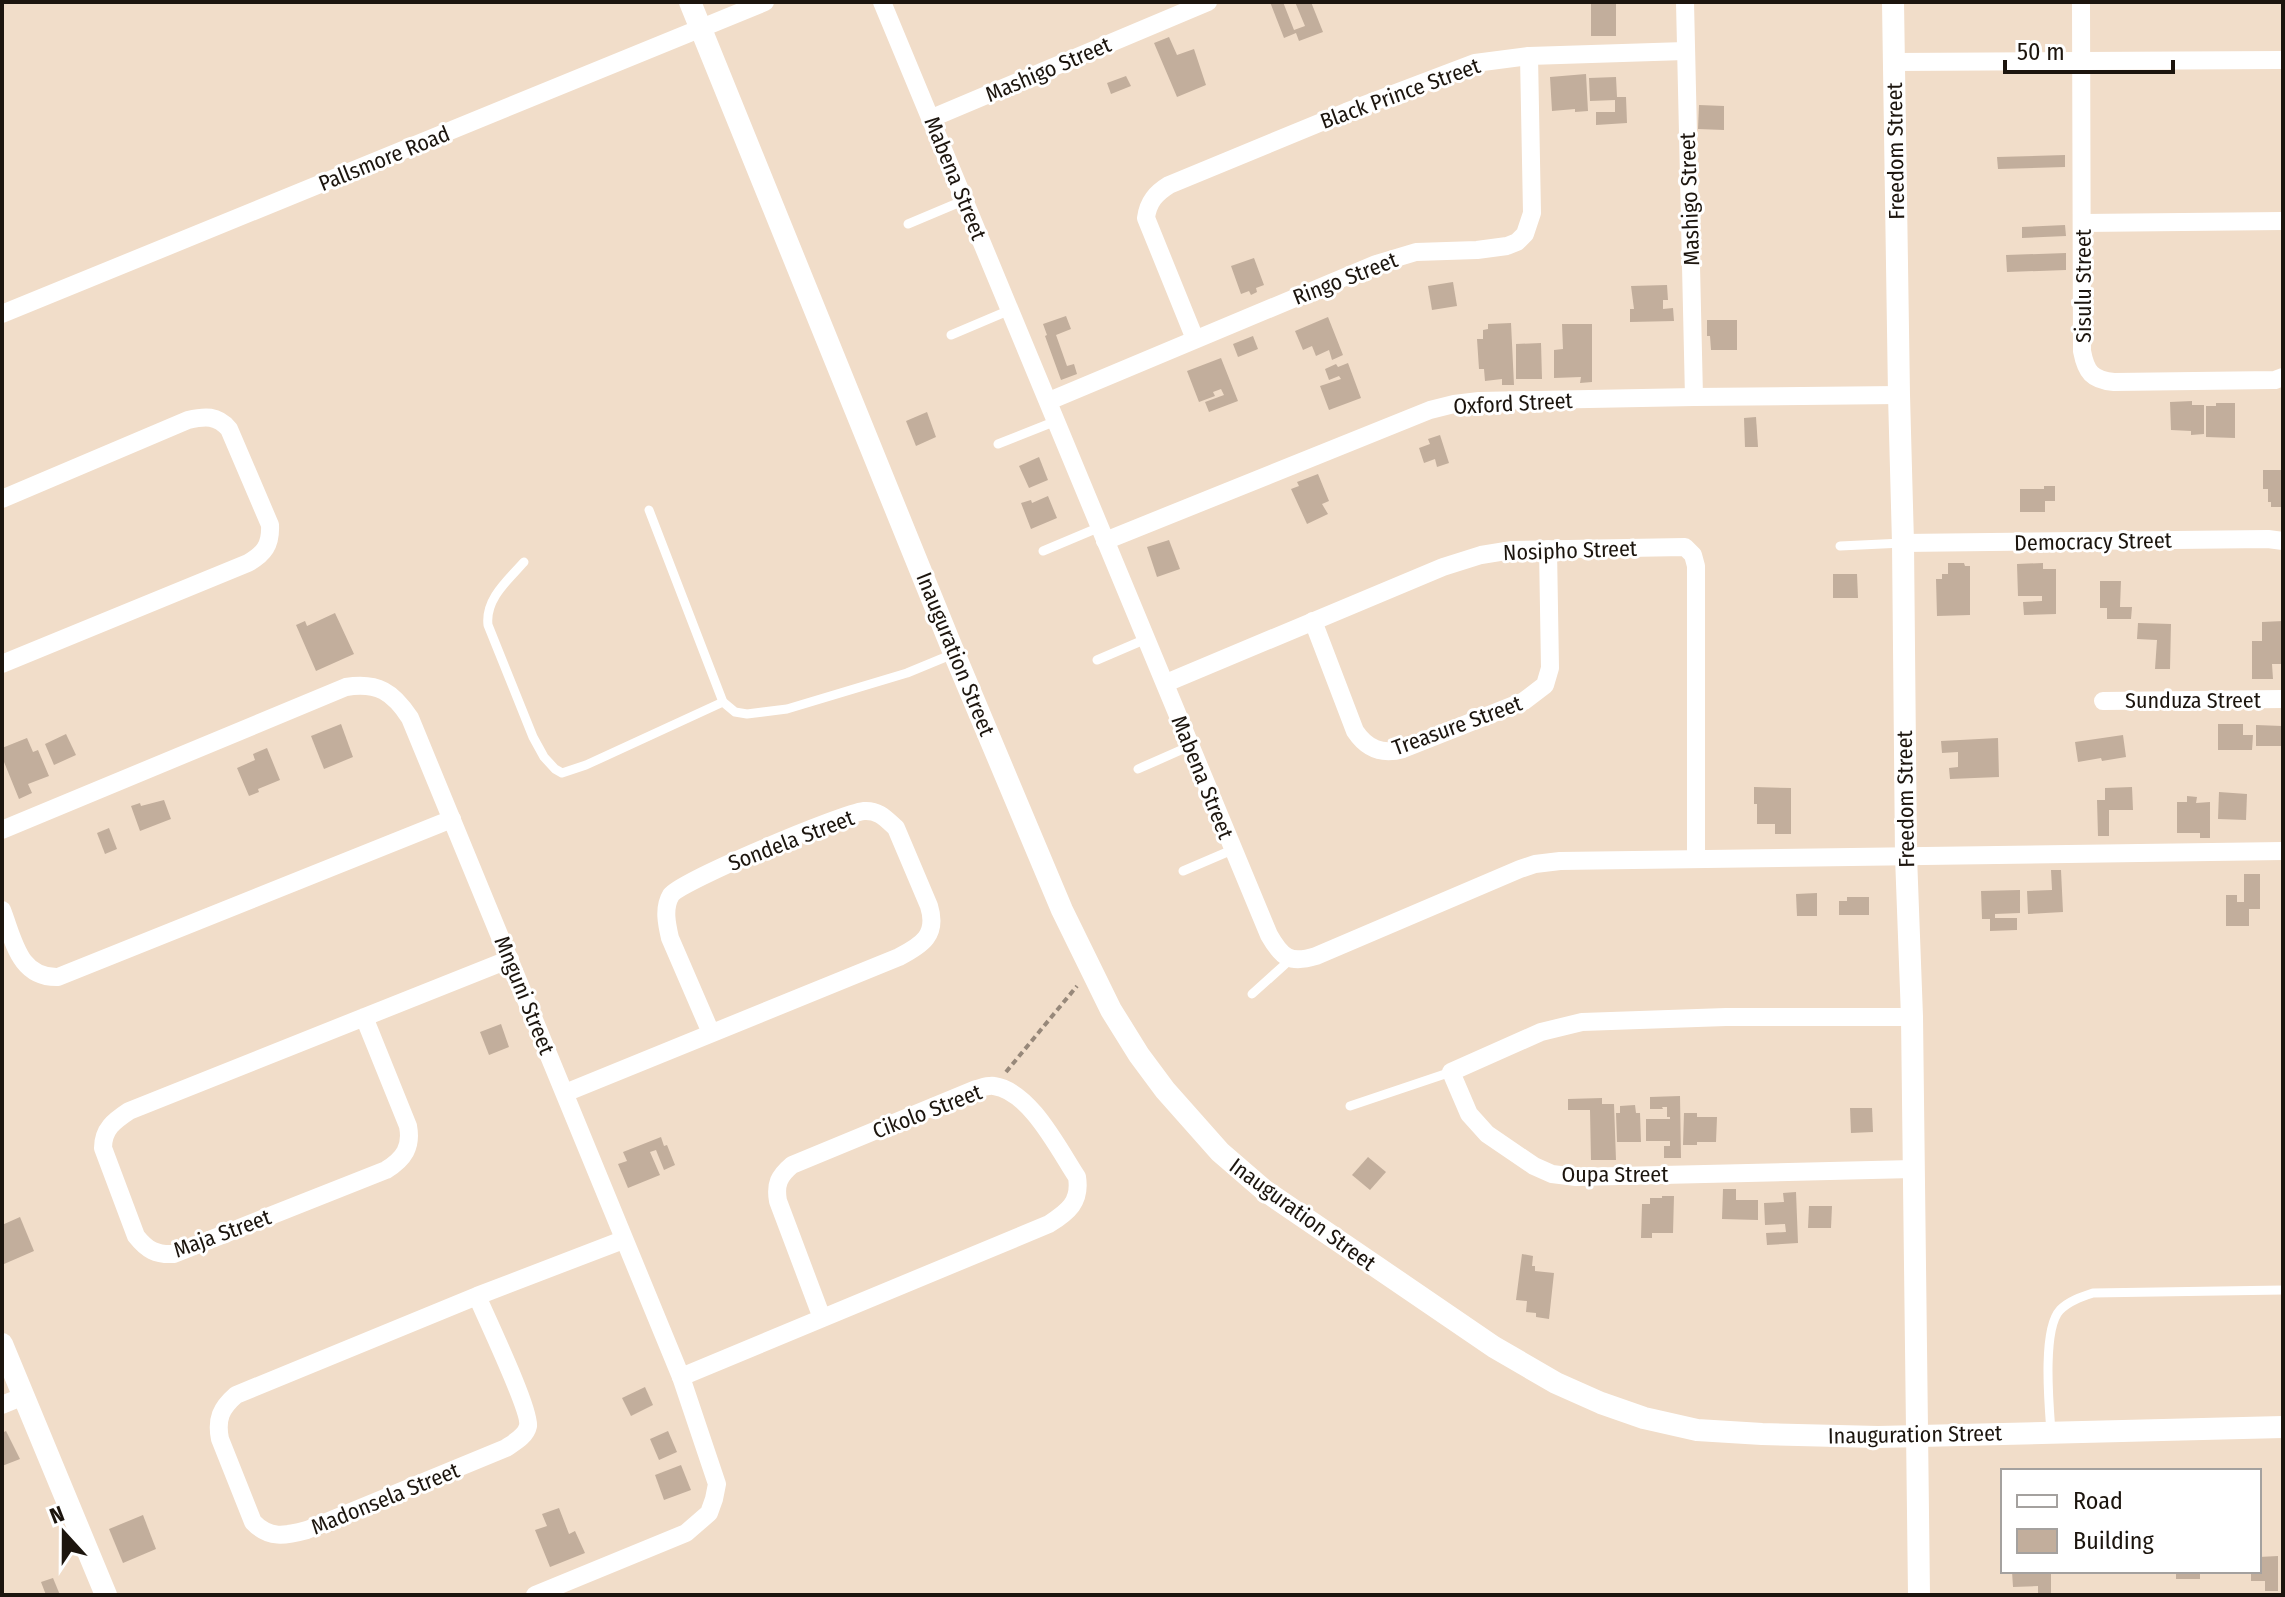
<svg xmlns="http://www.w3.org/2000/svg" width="2285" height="1597" viewBox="0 0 2285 1597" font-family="'Fira Sans Condensed',sans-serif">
	<rect width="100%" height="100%" fill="#f1ddc9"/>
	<g fill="#c2ae9c">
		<path d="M1270,2h13l11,28 11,-4 -10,-24h16l12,30 -24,9 -3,-8 -12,5z"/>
		<rect x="1591" y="2" width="25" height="34"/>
		<path d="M1169,37l8,18 17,-6 12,36 -29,12 -23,-54z"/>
		<path d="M1586,74l2,37 -13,1v-3l-23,2 -2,-34z"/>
		<path d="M1126,76l5,10 -20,8 -4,-11z"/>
		<path d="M1616,77l1,20h9l1,26 -31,2v-13h19v-12l-25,1 -1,-23z"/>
		<path d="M1699,105l25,1v24l-26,-1z"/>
		<path d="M2065,155v12l-67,2 -1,-12z"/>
		<path d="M2065,225l1,11 -44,2v-11z"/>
		<path d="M2066,253v17l-59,2 -1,-17z"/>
		<path d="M1254,258l10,27 -8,3 1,4 -6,3 -2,-4 -8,3 -10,-28z"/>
		<path d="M1453,282l4,24 -25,4 -4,-24z"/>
		<path d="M1667,285l1,15h-5v9l10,-1 1,13 -44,1v-13h4l-3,-23z"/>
		<path d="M1066,316l5,13 -15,6 11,31 7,-2 3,10 -16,6 -16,-44 2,-1 -4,-11z"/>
		<path d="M1328,317l15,38 -11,5 -3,-10 -13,6 -4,-10 -9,4 -8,-19z"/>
		<path d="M1707,320h30v30h-26l-1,-14h-3z"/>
		<path d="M1511,323l3,62h-12v-6l-17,2 -1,-12h-5l-2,-30h6v-9l5,-1v-5z"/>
		<path d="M1562,324h30v58l-12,1 1,-6 -27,1v-28l9,-1z"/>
		<path d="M1253,336l5,13 -20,8 -5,-13z"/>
		<path d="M1541,343l1,36h-26v-35z"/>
		<path d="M1221,358l17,43 -29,11 -4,-10 19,-7 -3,-6 -8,3 2,4 -16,6 -12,-31z"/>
		<path d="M1348,363l13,35 -32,12 -9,-24 21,-7 -2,-3 -10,4 -4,-11 11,-5 2,3z"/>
		<path d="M2192,401v4h12v29l-13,1v-4l-20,-1 -1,-28z"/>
		<path d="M2216,403h19v35l-29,-1v-31h10z"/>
		<path d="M927,412l9,25 -20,9 -10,-25z"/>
		<path d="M1756,417l2,30h-13l-1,-29z"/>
		<path d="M1440,435l9,28 -12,4 -2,-8 -11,4 -5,-15 11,-4 -2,-5z"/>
		<path d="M1039,457l9,23 -19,8 -10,-22z"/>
		<path d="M2263,470h20v37h-12v-5h-3v-13h-5z"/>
		<path d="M1318,474l11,27 -7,3 6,10 -21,10 -16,-35 8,-3 -2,-4z"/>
		<path d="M2044,486h11v15h-10v11h-25v-23h24z"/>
		<path d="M1048,496l9,22 -26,11 -10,-26 10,-3 1,3z"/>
		<path d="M1169,540l11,29 -23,8 -10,-30z"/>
		<path d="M1948,563h16l1,3h5v49l-33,1 -1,-37h6v-5h6z"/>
		<path d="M2043,563v6h13v45l-32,1 -1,-13 19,-1v-5h-24l-1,-32z"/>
		<path d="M1833,574h24l1,24h-25z"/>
		<path d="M2100,581h21l-1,26h12l-1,12h-24v-11h-7z"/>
		<path d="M335,613l19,41 -38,17 -20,-46 9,-4 2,5z"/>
		<path d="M2283,621v43h-11l1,15h-21v-38h10v-19z"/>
		<path d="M2138,623l33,1 -1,45h-15l2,-29 -20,-1z"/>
		<path d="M341,724l12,33 -29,12 -13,-33z"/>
		<path d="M2218,724h25v11h10l-1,15h-34z"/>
		<path d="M2256,725l26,1v20h-26z"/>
		<path d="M66,734l10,21 -22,10 -9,-21z"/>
		<path d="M2123,735l3,22 -24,4 -1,-3 -23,4 -3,-20z"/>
		<path d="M27,738l6,14 5,-2 11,26 -21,8 4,9 -13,6 -17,-42v-9z"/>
		<path d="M1998,738l1,39 -49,2 -1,-11 9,-1v-15l-16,1 -1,-12z"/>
		<path d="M267,748l13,32 -22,9 1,3 -10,4 -12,-28 18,-8 -2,-6z"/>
		<path d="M1754,787l37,1v46h-16v-10h-18v-20h-3z"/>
		<path d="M2132,787l1,23h-24v26h-11l-1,-36h8v-12z"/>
		<path d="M2219,792l28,2 -1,26 -28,-1z"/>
		<path d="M2187,796l10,1 -1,6 14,-1v36h-10v-5h-23v-31h10z"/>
		<path d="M164,800l7,19 -31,12 -9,-25 9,-3 1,3z"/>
		<path d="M109,828l8,21 -12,5 -8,-21z"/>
		<path d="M2051,870h10l2,42 -35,2 -1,-23 25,-1z"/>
		<path d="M2244,874h16v35h-11v17h-23v-31h11v7h7z"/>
		<path d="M2020,890v23l-25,1v4h22v12l-27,1v-12h-8l-1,-28z"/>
		<path d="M1817,893v23h-20l-1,-22z"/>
		<path d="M1847,897h22v18h-30v-14h8z"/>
		<path d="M501,1024l8,23 -20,8 -9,-23z"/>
		<path d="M1680,1096l1,62h-17v-12h6v-5h-24v-22h24v-2h-3v-10h-5l1,2h-13v-12z"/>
		<path d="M1602,1098v6h12l2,56h-25l-1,-50h-22v-11z"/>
		<path d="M1635,1105l1,8h4l1,29h-24l-1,-29h4v-7z"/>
		<path d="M1850,1108h22l1,24 -22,1z"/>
		<path d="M1684,1113h13v4h20l-1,25h-19v3h-14z"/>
		<path d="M661,1137l3,9 3,-1 8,20 -11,5 -8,-20 -6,2 10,23 -32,13 -10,-24 9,-3 -4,-9z"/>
		<path d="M1368,1157l18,15 -16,18 -18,-15z"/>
		<path d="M1723,1189h13v11h22v20l-36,-1z"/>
		<path d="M1796,1192l2,51 -31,2 -1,-12 20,-1 -1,-8 -20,1 -1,-22 20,-1 -1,-9z"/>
		<path d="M1662,1196h12l-1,37h-21v5h-11l1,-34h8v-6h12z"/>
		<path d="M1809,1206h23l-1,22h-23z"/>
		<path d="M20,1217l14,34 -30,13 -2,-5v-34z"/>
		<path d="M1522,1254l11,2 -1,10h3v5l19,2 -5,46 -13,-2v-4l-10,-1 1,-11 -11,-1z"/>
		<path d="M645,1387l8,18 -22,11 -9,-18z"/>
		<path d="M6,1431l14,28 -18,7v-33z"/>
		<path d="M668,1431l9,21 -18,8 -9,-21z"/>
		<path d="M681,1465l10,25 -27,10 -9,-25z"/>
		<path d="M559,1508l10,26 6,-3 10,22 -35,14 -15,-37 12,-4 -5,-12z"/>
		<path d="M143,1515l13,34 -33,14 -14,-34z"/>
		<path d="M2278,1556v35h-13v-10h-14v-10h8v-14z"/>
		<path d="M2012,1571h39v24h-13v-9l-25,1z"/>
		<rect x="2176" y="1571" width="24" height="8"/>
		<path d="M53,1578l7,17h-14l-5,-13z"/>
	</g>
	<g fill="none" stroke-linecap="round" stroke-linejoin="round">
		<path stroke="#97887a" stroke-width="4" stroke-dasharray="6 4" stroke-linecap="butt" d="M1006,1072l71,-86"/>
		<g stroke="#fff" stroke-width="9">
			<path d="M908,224l57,-24"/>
			<path d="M951,335l59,-25"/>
			<path d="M998,444l58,-23"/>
			<path d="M649,510l74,192 12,10 12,2 40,-5 120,-36 46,-19"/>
			<path d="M1840,546l63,-3"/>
			<path d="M1043,551l57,-24"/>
			<path d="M524,562c-16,18 -39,37 -36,63l45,112 11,20 11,12 7,4 24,-8 137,-63"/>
			<path d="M1097,660l49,-21"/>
			<path d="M1138,769l52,-23"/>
			<path d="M1183,871l49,-21"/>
			<path d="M1252,994l39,-35"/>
			<path d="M1350,1106l101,-34"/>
			<path d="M2051,1432c-2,-27 -9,-103 9,-122 9,-9 21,-13 33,-17l190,-3"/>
		</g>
		<g stroke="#fff" stroke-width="18">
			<path d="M882,2l387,933c13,23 21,29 47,21l204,-87 15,-5 25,-3 723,-10"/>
			<path d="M1685,2l9,395"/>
			<path d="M2081,2l1,349c4,21 10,29 32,31l161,-2 8,-3"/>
			<path d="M1893,62l390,-2"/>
			<path d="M932,118l276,-116"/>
			<path d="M2083,223l200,-2"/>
			<path d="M2,314l763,-312"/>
			<path d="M1195,339l-49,-121c2,-16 10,-25 23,-33l177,-73 129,-49 54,-7 156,-5"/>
			<path d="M1049,401l327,-137 40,-12 61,-2 30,-4 10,-4 8,-8 7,-21 -3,-157"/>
			<path d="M2,499l186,-79c17,-4 29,-5 41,9l41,96c1,20 -6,29 -22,38l-246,101"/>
			<path d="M1105,541l325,-131 24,-6 25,-3 215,-4 205,-2"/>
			<path d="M1903,543l365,-4 15,2"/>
			<path d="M1313,621l42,110c12,18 27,24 48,18l121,-48 21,-16 5,-17 -2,-119"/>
			<path d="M1166,683l277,-116 38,-12 31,-5 173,-3 8,8 3,11v292"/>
			<path d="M2103,701l180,-2"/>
			<path d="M2,830l344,-143c32,-5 47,5 64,31l271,659 36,107 -3,15 -5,14 -23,20 -151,62"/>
			<path d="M2,910c12,31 17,68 56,67l394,-158"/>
			<path d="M364,1017l44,109c4,21 -4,33 -22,44l-212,84c-18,1 -27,-4 -38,-18l-33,-88c0,-19 11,-27 26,-37l381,-152"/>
			<path d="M1912,1017h-186l-144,5 -41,10 -90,40 18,42 18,20 47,32 18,8 24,3 337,-8"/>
			<path d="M565,1093l334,-136c23,-12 39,-22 30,-51l-33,-78c-10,-9 -17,-18 -32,-17 -21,2 -183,70 -193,84 -8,13 -4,30 -1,43l41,95"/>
			<path d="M477,1296c8,19 54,115 51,130 -2,10 -13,16 -22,22l-199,82c-22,6 -38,9 -54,-8l-33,-83c-4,-20 1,-31 16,-44l241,-99 146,-56"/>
			<path d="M681,1377l368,-153c19,-12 32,-22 28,-47 -18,-27 -47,-86 -83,-91 -6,-1 -13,2 -18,3l-184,76c-13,11 -17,19 -14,36l44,117"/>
			<path d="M2,1405l22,-9"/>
		</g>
		<g stroke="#fff" stroke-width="22">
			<path d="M690,2l264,651 108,257 49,100 28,45 26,35 55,62 44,38 230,157 62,36 45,20 43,15 53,12 65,4 116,3 405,-10"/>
			<path d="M1893,2l6,393 4,148 3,313 6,161 7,578"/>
			<path d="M2,1344l104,251"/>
		</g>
	</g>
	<g text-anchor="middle" stroke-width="6" stroke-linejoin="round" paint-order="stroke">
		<g font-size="22" fill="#1c150e" stroke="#fff">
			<text transform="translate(1048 69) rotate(-23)" y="8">Mashigo Street</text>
			<text transform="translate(1400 93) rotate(-20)" y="8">Black Prince Street</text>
			<text transform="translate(1895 151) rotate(-91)" y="8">Freedom Street</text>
			<text transform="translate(384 158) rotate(-22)" y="8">Pallsmore Road</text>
			<text transform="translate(956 178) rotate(68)" y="8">Mabena Street</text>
			<text transform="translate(1689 199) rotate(-92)" y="8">Mashigo Street</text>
			<text transform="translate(1345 278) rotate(-21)" y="8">Ringo Street</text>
			<text transform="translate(2083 286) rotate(-90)" y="8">Sisulu Street</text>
			<text transform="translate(1513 403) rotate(-3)" y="8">Oxford Street</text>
			<text transform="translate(2093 541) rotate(-1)" y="8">Democracy Street</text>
			<text transform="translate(1570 550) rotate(-2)" y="8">Nosipho Street</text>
			<text transform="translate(956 654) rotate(68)" y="8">Inauguration Street</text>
			<text x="2193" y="708">Sunduza Street</text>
			<text transform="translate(1457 725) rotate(-20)" y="8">Treasure Street</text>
			<text transform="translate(1203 777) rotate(68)" y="8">Mabena Street</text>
			<text transform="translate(1905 799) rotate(-91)" y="8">Freedom Street</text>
			<text transform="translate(791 840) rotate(-21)" y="8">Sondela Street</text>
			<text transform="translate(525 995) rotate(68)" y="8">Mnguni Street</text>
			<text transform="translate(927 1111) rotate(-21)" y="8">Cikolo Street</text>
			<text x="1615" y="1182">Oupa Street</text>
			<text transform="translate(1303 1214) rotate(36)" y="8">Inauguration Street</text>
			<text transform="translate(222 1233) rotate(-20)" y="8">Maja Street</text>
			<text transform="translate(1915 1434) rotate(-1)" y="8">Inauguration Street</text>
			<text transform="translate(385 1498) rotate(-22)" y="8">Madonsela Street</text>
		</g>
	</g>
	<rect width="2285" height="1597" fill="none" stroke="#1c150e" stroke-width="8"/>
	<rect x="2001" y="1469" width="260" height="104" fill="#ffffff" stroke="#a4a19f" stroke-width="2"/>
	<rect x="2017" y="1495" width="40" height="12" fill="#ffffff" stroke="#a4a19f" stroke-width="2"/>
	<text x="2073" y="1509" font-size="24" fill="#1c150e">Road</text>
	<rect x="2017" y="1529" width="40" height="24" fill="#c2ae9c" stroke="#a4a19f" stroke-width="2"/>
	<text x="2073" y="1549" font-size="24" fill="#1c150e">Building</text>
	<g transform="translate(64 1533) rotate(339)" stroke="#ffffff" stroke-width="6" paint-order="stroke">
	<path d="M0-6L14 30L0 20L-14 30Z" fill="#1c150e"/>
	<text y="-12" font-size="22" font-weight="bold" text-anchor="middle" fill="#1c150e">N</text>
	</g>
	<path d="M2005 60v12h168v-12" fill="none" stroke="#1c150e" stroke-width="4"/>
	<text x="2017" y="60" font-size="24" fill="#1c150e" stroke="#ffffff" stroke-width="6" paint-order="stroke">50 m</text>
</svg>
